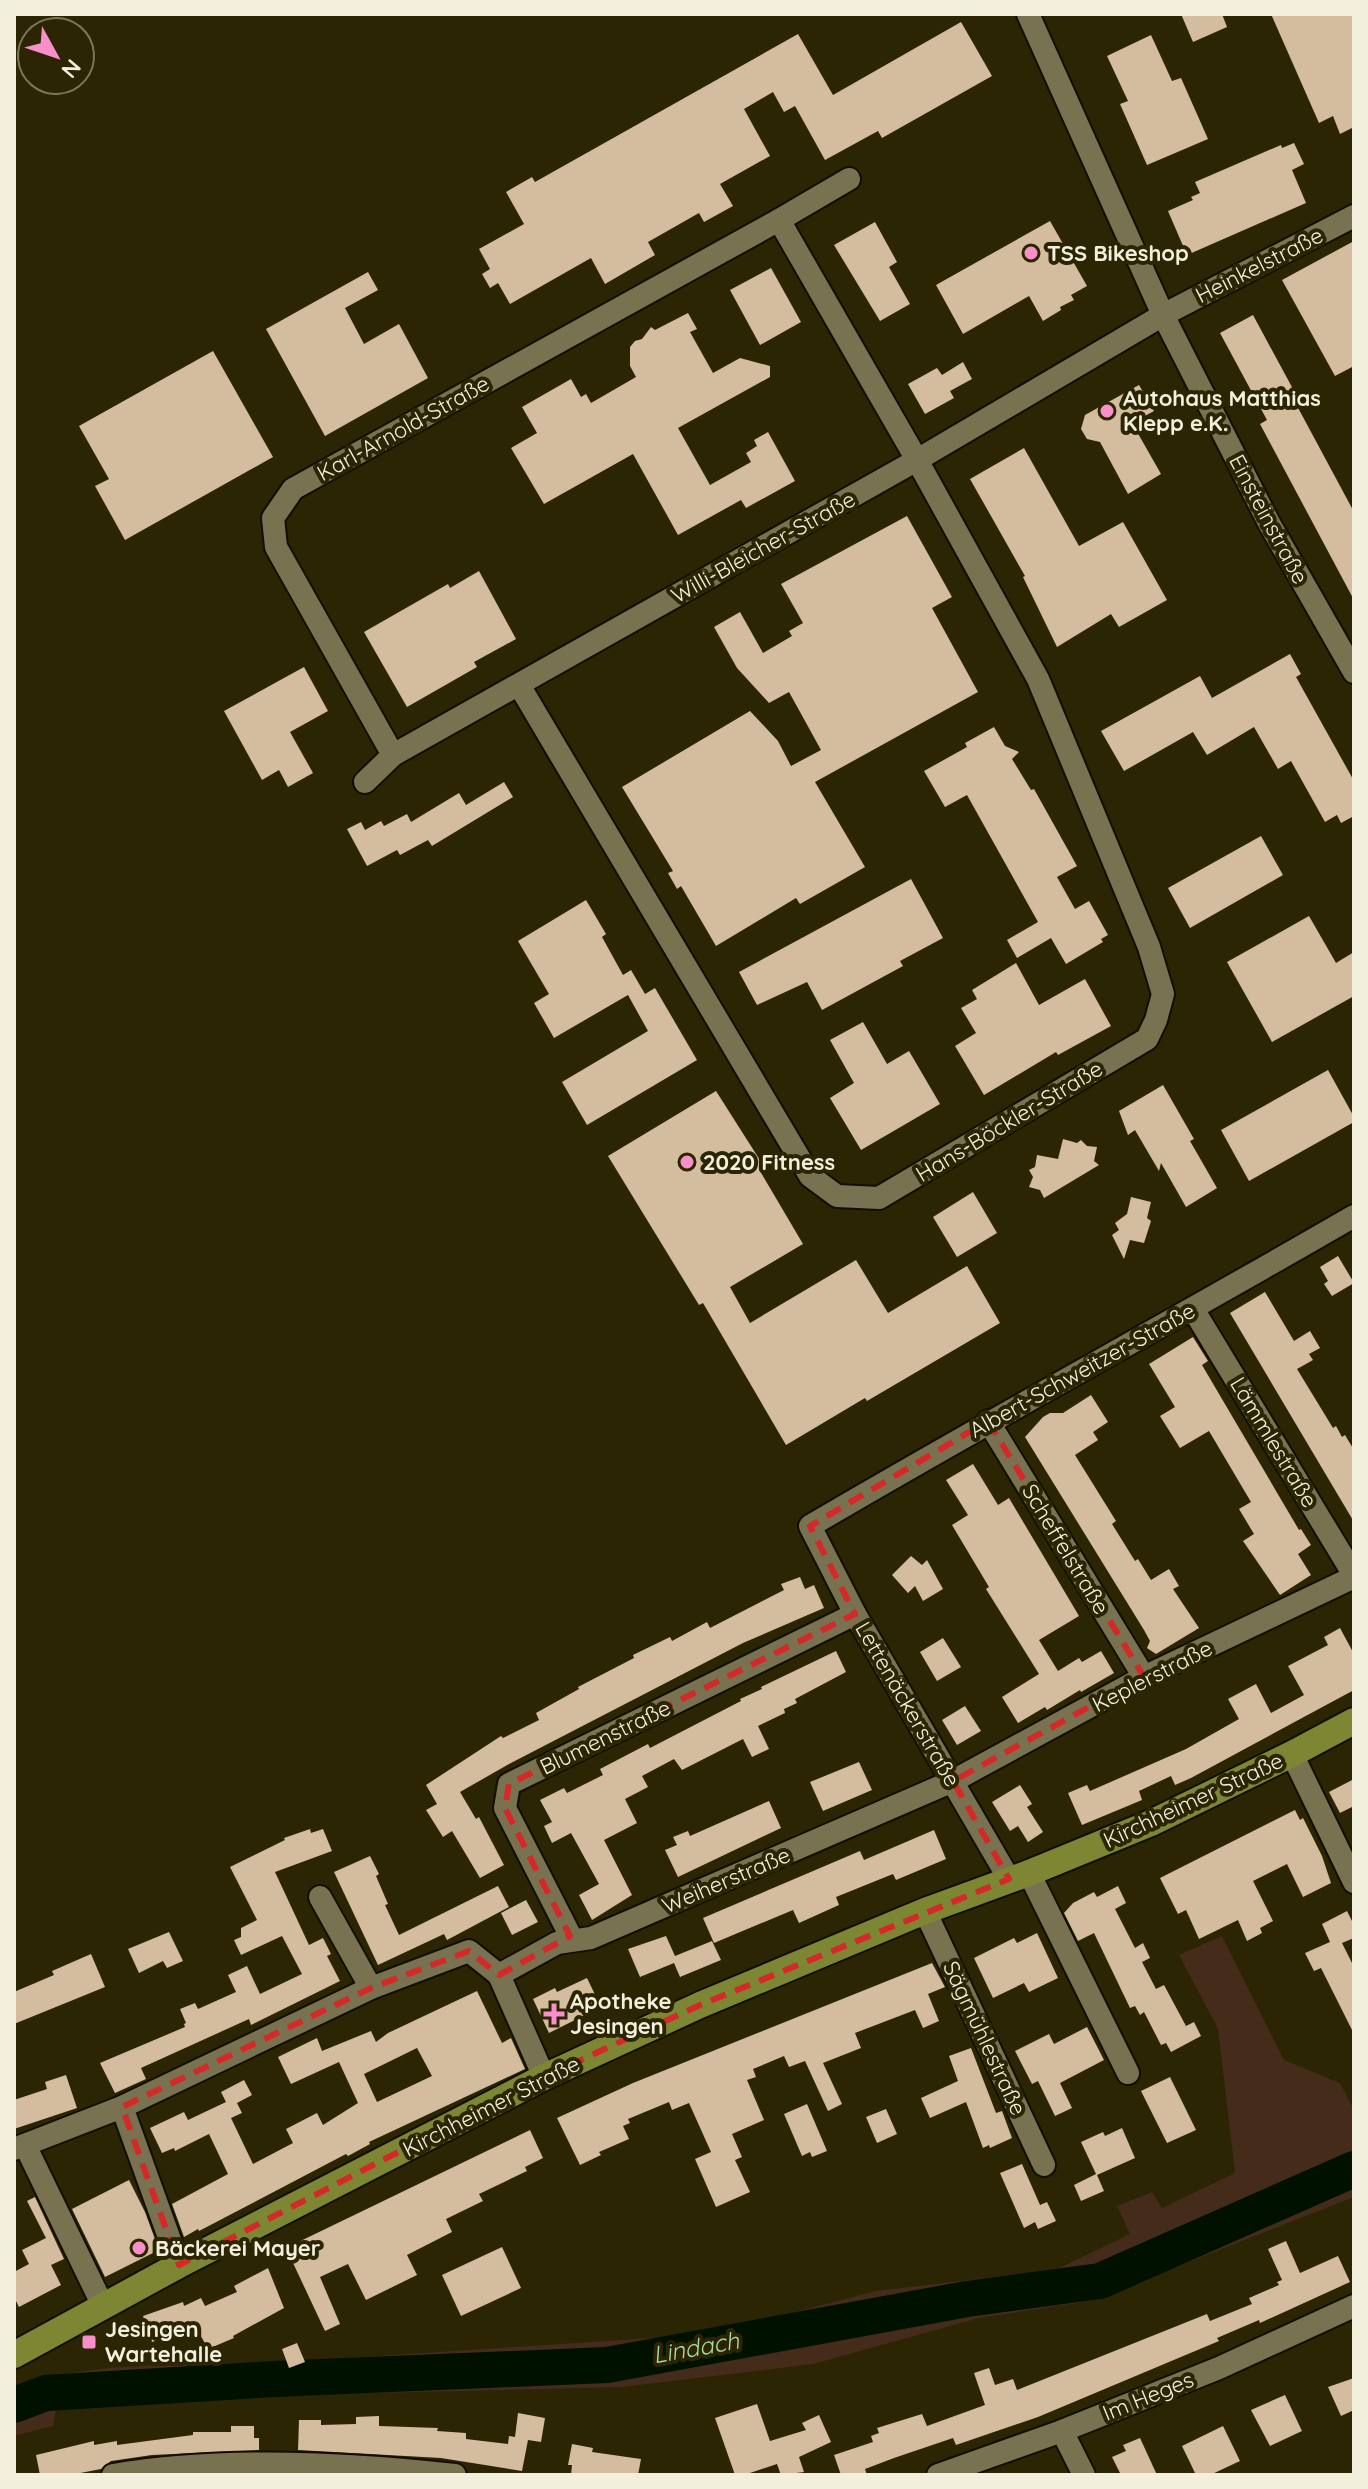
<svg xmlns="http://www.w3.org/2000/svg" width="1368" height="2489" viewBox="0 0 1368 2489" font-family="Quicksand,sans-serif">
	<rect width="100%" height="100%" fill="#2b2504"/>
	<g fill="#452b19">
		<path d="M1222,1936l62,124 56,23 14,27v87l-265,104 -110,17 -166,46 -191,23 -287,7v-35l376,-25 165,-43 179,-21 75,-36 -13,-28 35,-14 10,16 73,-35 -17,-144 -39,-74z"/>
		<path d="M223,2364v32l-166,8 -4,22 -39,10v-44c61,-30 142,-26 209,-28z"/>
	</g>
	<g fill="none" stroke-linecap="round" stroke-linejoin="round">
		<path stroke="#010" stroke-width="36" d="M14,2405l32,-12 228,-14 333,-14 360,-66 133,-18 254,-112"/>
	</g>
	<g fill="#d4bd9e" fill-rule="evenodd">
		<path d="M1181,14h41l5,13 -34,15z"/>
		<path d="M1271,14h83v113l-14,7 -7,-18 -14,7z"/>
		<path d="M961,22l31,54 -110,62 -4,-7 -53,29 -30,-54 -11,6 -11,-20 -29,17 26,47 -50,28 13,22 -29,16 -5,-9 -51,29 7,13 -50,29 -14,-26 -81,46 -12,-21 -8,5 -8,-14 8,-5 -11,-20 45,-25 -18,-32 26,-15 3,5 263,-148 35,61z"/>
		<path d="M1151,35l21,46 9,-3 27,61 -61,26 -27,-61 8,-3 -21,-45z"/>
		<path d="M1294,143l10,21 -12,6 14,33 -119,52 -19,-44 25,-11 -2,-3 9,-4 -5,-11 86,-37 1,3z"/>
		<path d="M1050,221l37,65 -16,9 3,5 -14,7 1,3 -18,11 -14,-25 -66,38 -27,-49z"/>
		<path d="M875,222l22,40 -8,5 21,37 -30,17 -46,-76z"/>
		<path d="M1354,241v125l-19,10 -53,-96z"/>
		<path d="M771,268l30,54 -41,23 -30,-55z"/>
		<path d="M368,272l10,18 -33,18 19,36 35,-20 29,54 -103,58 -59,-107z"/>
		<path d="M688,313l9,16 -7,3 23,41 27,-15 30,8v11l-92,51 32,57 41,-23 -5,-9 11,-7 -3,-6 14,-8 27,49 -49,27 -5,-8 -63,35 -45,-81 -89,50 -33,-56 26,-15 -15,-26 49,-28 10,18 5,-3 5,9 45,-26 -6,-11v-19l5,-6 7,-2 9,-12 4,3z"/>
		<path d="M1253,315l40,74 -4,2 65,121v88l-94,-176 7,-4 -47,-87z"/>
		<path d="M213,351l60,106 -148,83 -30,-54 14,-7 -30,-53z"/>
		<path d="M963,362l9,17 -22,12 4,7 -29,16 -17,-30 29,-16 5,7z"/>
		<path d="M1139,385l15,26 -22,12 29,51 -33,20 -28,-52 -13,-3 -6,-10 4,-14z"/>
		<path d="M1024,448l55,98 44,-24 44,78 -48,27 -8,-13 -54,33 -34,-70 2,-1 -55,-97z"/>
		<path d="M907,516l45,81 -20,11 46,84 -163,90 50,85 -65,37 -4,-6 -80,48 -35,-60 -4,3 -9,-16 5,-2 -51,-84 128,-76 28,30 13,25 30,-16 -32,-58 -20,11 -32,-35 -23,-41 26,-15 23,41 29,-17 -3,-5 14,-8 -22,-39z"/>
		<path d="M479,571l37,68 -42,23 3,5 -70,40 -43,-75 84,-48 2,4z"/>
		<path d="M1290,654l11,20 -5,3 58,104v35l-13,7 -4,-8 -12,7 -34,-61 -13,8 -24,-42 -47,28 -14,-23 -69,39 -23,-40 99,-55 12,22z"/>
		<path d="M304,667l24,44 -38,21 23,41 -25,14 -9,-17 -17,10 -38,-69z"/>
		<path d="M994,727l11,19 14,6 -7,7 19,31 3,-1 43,77 -20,11 18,32 14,-8 19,34 -7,4 2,3 -37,22 -15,-26 -34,20 -10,-18 31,-18 -71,-127 -22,12 -21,-36 43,-24 -2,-4z"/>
		<path d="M504,782l9,15 -81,49 -4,-6 -28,15 -3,-5 -30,16 -20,-37 14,-7 4,8 16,-9 3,5 23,-12 4,8 48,-29 7,12z"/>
		<path d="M1261,836l22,39 -93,53 -22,-40z"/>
		<path d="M911,879l32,59 -43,23 3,5 -81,44 -15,-28 -50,23 -18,-33z"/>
		<path d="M586,900l20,34 -4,3 21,38 8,-5 14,24 10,-6 42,72 -110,65 -25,-43 86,-51 -20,-36 -74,43 -20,-35 15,-9 -31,-53z"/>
		<path d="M1309,916l27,47 18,-11v44l-82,46 -45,-80z"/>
		<path d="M1016,963l23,42 46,-26 26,47 -53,29 -2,-3 -72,43 -29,-49 21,-13 -15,-25 16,-9 -5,-9z"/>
		<path d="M863,1022l24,42 22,-13 31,53 -79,46 -31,-52 24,-15 -24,-43z"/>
		<path d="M1328,1070l26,47v5l-105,59 -28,-51z"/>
		<path d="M1163,1085l31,54 -4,2 27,47 -31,19 -25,-44 -2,8 -24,-41 -7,5 -9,-24z"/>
		<path d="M716,1091l49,77 -5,3 43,73 -73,43 20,36 106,-63 32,53 79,-47 33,57 -133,78 -2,-3 -79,47 -83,-142 -4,2 -91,-149z"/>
		<path d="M1063,1139l14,4 4,-3 6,6 10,1 -3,14 5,4 -55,33 -4,-8 -11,-3 4,-10 -4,-7 6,-3 2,-12 21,4z"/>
		<path d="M973,1192l24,41 -40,24 -24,-40z"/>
		<path d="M1131,1197l20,5 -4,16 4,3 -7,22 -14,-3 -6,19 -12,-24 7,-5 -4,-7 12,-9z"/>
		<path d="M1338,1256l16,27 -22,13 -8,-12 4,-3 -8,-14z"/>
		<path d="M1265,1292l29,49 16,-10 10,17 -11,6 4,6 -16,9 36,59 3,-2 6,11 3,-2 9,15v72l-124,-209z"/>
		<path d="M1193,1337l15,24 -6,4 97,165 2,-1 10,16 -13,9 13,21 -31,20 -37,-54 11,-7 -15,-25 12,-7 -42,-71 -29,17 -20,-32 15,-9 -26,-43z"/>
		<path d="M1091,1395l17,27 -15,10 5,8 -23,15 41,66 -4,3 23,37 3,-2 13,21 18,-11 10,17 -6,3 26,39 -43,26 -9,-6 3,-7 -6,-11 -119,-193 18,-20 7,-4h13z"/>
		<path d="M973,1464l25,41 11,-7 70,118 -40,24 19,31 21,-13 3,4 19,-11 13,22 -33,19 -1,-2 -33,20 -2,-3 -27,16 -16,-26 37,-23 -53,-85 3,-2 -37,-62 16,-10 -22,-35z"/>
		<path d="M911,1556l11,9 5,-5 16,29 -20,12 -8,-15 -7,7 -16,-18z"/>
		<path d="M800,1577l5,12 9,-4 10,23 -81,35 -234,121 -49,28 16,27 3,-2 25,48 -24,13 -28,-47 -9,6 -17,-27 11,-6 -11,-19 75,-49 2,2 36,-18 -3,-7 43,-24 -1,-2 56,-29 -1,-3 37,-18 2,4 35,-19 3,6 74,-38 -3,-6z"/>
		<path d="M1340,1628l14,26v36l-163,88 -16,7 -4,-9 -32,15 3,9 -60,25 -14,-32 19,-8 3,6 96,-42 53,-30 -11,-20 28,-15 15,29 33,-18 -16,-29 40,-21 -4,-8z"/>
		<path d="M943,1638l18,29 -24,14 -17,-29z"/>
		<path d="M836,1651l10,21 -51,27 2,4 -13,6 1,4 -27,13 11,23 -17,8 -9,-18 -61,31 -8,-11 -32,17 6,11 -23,12 12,24 -33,17 28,55 -40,25 -13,-25 20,-11 -28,-51 -19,10 -8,-17 8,-4 -12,-22 24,-12 3,5 36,-18 -3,-6 48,-25 2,4 91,-47 -1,-2 22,-10 -1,-2z"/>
		<path d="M965,1706l16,25 -24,14 -15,-25z"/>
		<path d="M859,1762l13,28 -49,21 -13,-29z"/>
		<path d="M1354,1779v27l-14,7 -11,-21z"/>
		<path d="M1020,1785l12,19 -5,3 16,25 -15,10 -10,-16 -8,5 -18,-29z"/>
		<path d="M769,1801l12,27 -103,49 -13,-27 12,-5 -4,-8 15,-6 2,5z"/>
		<path d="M1295,1810l5,10 3,-2 19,38 9,27 -28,14 -16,-33 -34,17 20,40 -13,7 2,5 -15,8 -9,-21 -39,19 -13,-29 -8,4 -18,-36z"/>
		<path d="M310,1829l1,4 12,-4 9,22 -57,21 34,73 14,-7 8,16 -4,2 13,25 -89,44 -2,-6 -108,49 5,11 -31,14 -15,-30 85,-36 -1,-3 2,-1 -6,-14 15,-6 3,6 38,-17 -8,-17 19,-9 13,28 42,-20 -20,-38 -41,19 -7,-15 7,-3v-9l16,-8 -27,-53 55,-27 -1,-2z"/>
		<path d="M934,1830l12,29 -50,21 -3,-6 -57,23 3,8 -40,18 -6,-13 -79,33 -11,-25 157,-67 4,9z"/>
		<path d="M370,1856l9,18 -3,2 12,28 -3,1 14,30 99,-49 11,21 -62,33 -3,-6 -66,31 -44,-93z"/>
		<path d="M1118,1886l8,17 -11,6 20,39 8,-5 7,15 -8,4 14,27 8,-4 22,41 8,-4 7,14 -30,16 -5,-9 -5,2 -17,-33 -4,3 -5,-9 -5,2 -36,-75 -16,8 -14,-28 9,-10 21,-11 3,5z"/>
		<path d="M526,1900l12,22 -26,13 -11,-22z"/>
		<path d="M1347,1911l7,14v13l-12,5 12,24v67l-33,-66 -7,3 -9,-18 25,-11 -8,-18z"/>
		<path d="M169,1932l14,29 -16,7 -4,-7 -24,12 -11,-24z"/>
		<path d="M1037,1933l21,45 -29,14 -5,-9 -31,15 -19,-40 40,-20 3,5z"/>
		<path d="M666,1936l9,20 37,-15 9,19 -41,17 -6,-14 -34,14 -12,-28z"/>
		<path d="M91,1954l14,33 -91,37v-32l40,-17 -2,-4z"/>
		<path d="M932,1963l13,24 -17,7 11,27 -16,7 -8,-18 -60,23 6,15 -38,15 19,41 -14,7 -23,-50 -16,6 -5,-11 -31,13 3,8 -9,3 17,40 -32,14 10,23 -7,3 15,32 -34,15 -21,-48 16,-7 -22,-49 -17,7 -3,-8 -41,17 2,4 -7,3 6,13 -30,13 2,3 -21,10 -23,-47 76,-35z"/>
		<path d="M587,1978l14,29 -52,26 -16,-34 22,-11 2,4z"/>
		<path d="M477,1991l25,52 9,-5 14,31 -156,73 1,2 -22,12 -2,-2 -147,77 -1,-2 -14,8 -12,-33 56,-30 -19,-40 -34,17 -1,-3 -12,5 -12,-25 34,-16 4,8 38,-18 -5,-10 23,-12 8,15 -15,8 5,10 -11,5 22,46 40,-21 -7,-14 31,-16 6,12 35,-22 -19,-41 -48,22 -13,-27 39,-19 5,13 49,-20 5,11 12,-9zM417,2048l15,28 -55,26 -13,-28z"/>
		<path d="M1087,2027l17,33 -44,23 12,25 -17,8 -17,-35 -6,3 -17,-33 34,-17 5,10z"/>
		<path d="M971,2048l25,65 6,-2 10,27 -22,10 -1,-3 -6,3 -17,-46 -36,16 -9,-20 37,-17 -9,-25z"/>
		<path d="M66,2075l11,33 -63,21v-29l33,-11 -2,-7z"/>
		<path d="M1170,2077l26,53 -29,13 -26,-52z"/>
		<path d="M807,2104l20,47 -15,6 -2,-5 -8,4 -18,-42z"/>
		<path d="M886,2109l11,25 -20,9 -11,-26z"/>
		<path d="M1122,2128l13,30 -38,17 7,16 -23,10 -7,-16 22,-11 -15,-32 22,-10 2,4z"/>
		<path d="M530,2130l13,28 -18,9 2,4 -48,23 4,7 -37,18 6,13 -45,23 10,20 -51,25 -18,-36 -28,13 20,47 -15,7 -39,-83z"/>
		<path d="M1022,2164l18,41 7,-3 9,19 -18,8 -3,-7 -11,6 -24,-55z"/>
		<path d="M129,2180l16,32 14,38 -54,27 -33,-68z"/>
		<path d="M35,2197l29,62 -13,6 10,20 -42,22 -5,-10v-25l15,-8 -7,-14 24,-12 -19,-37z"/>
		<path d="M1286,2241l14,32 38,-17 12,26 -90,41 -1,-3 -42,18 2,3 -181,76 -82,28 -3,-7 -59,20 -29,11 2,6h-26l-7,-20 39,-13 -2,-6 8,-3 -2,-5 45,-14 5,12 58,-21 -11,-32 15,-5 6,17 18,-6 4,11 190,-76 3,7 42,-17 -3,-6 30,-13 -2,-3 5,-2 -14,-31z"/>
		<path d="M502,2247l19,41 -60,28 -19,-41z"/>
		<path d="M268,2268l16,40 -51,28 1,2 -26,11 -12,-22 -44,15 -9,-26 40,-14 1,4 17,-8 4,8 32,-14 -3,-6z"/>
		<path d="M297,2343l8,19 -16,6 -7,-19z"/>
		<path d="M1354,2378v32l-13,6 -13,-29z"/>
		<path d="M1285,2395l17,36 -32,15 -19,-36z"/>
		<path d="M757,2404l13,37 36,-11 -4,-7 17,-8 12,27 -32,15 5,15 -23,3 -4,-11 -33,11h-9l-20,-57z"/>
		<path d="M518,2413l27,5 -4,24 -13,-2 -6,31 -81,-13 -143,-8 1,-30h22v5l35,-1v-7l23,-1v10l59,2 -1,3 29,2v6l42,5 1,-8 6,1z"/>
		<path d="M231,2426h23v12h5v12l-107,5 -41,6 -10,8 -31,6h-30l-4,-20 58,-14v4l23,-4v4l76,-10v-3h38z"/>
		<path d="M1223,2426l17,35 -30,14h-14l-14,-29z"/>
		<path d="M1140,2438l17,37h-36l-9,-18 14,-6 -3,-6z"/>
		<path d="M572,2444l21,4 -1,4 49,7 -3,16h-67l1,-10h-4z"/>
	</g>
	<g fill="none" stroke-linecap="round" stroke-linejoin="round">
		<defs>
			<g id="minor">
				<path d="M1028,14l135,301 106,208 85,149"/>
				<path d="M779,220l70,-41"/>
				<path d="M393,755l-117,-208 -3,-29 20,-29 486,-269 138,240 121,219 111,268 14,47 -7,26 -9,19 -268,159 -42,-2 -27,-20 -291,-491"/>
				<path d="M365,782l28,-27 524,-295 246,-145 191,-99"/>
				<path d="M1193,1309l161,266"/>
				<path d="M988,1421l156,256"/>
				<path d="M1292,1754l62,128"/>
				<path d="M1029,1873l99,200"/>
				<path d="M1009,1879l-154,-265 -45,-88c180,-106 363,-205 544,-310"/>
				<path d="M320,1897l51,91"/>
				<path d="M925,1911l119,254"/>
				<path d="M572,1939l-67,-131 4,-24 346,-170"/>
				<path d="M499,1975l45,102"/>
				<path d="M122,2107l57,158"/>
				<path d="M25,2145l78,161"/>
				<path d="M14,2149l108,-42 249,-119 98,-37 30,24 58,-32 34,-5 362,-157 191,-104 210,-100"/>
				<path d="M1062,2431l22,44"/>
				<path d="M113,2475c106,-18 235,-12 342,0"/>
				<path d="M938,2475l124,-44 157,-63 135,-62"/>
			</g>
			<path id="major" d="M14,2355l165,-90 365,-188 156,-72 225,-94 104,-38 122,-50 141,-69 62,-33"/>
		</defs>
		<use href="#minor" stroke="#120e00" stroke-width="26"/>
		<use href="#major" stroke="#120e00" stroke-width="30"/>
		<use href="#minor" stroke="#787250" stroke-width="22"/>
		<use href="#major" stroke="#7c8633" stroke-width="26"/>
	</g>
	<path fill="none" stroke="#d62828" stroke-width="6" stroke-dasharray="16 10" stroke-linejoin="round" d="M988,1421l156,256 -191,104 56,98 -309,126 -156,72 -365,188 -57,-158 249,-119 98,-37 30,24 71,-39 -65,-128 4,-24 346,-170 -45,-88z"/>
	<g fill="#f98fc9" stroke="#2b2504" stroke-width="3">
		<circle cx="1031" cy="253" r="8"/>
		<circle cx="1107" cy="411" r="8"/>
		<circle cx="687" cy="1162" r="8"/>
		<path d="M550 2002h8v8h8v8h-8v8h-8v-8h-8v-8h8z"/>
		<circle cx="139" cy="2248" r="8"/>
		<rect x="81" y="2334" width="16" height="16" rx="4"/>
	</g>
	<g text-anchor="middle" stroke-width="8" stroke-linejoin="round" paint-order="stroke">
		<g font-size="22" font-weight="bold" fill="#f2efdc" stroke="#2b2504" text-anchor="start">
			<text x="1047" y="261">TSS Bikeshop</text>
			<text x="1123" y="406">Autohaus Matthias<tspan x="1123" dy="25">Klepp e.K.</tspan></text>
			<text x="703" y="1170">2020 Fitness</text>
			<text x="570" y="2009">Apotheke<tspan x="570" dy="25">Jesingen</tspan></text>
			<text x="155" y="2256">Bäckerei Mayer</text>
			<text x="105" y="2337">Jesingen<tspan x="105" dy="25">Wartehalle</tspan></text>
		</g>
		<g font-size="22" fill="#f2efdc" stroke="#2b2504">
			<text transform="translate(1259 265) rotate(-27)" y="8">Heinkelstraße</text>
			<text transform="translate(403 428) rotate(-29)" y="8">Karl-Arnold-Straße</text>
			<text transform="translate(1269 519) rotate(62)" y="8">Einsteinstraße</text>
			<text transform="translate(763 547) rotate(-29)" y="8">Willi-Bleicher-Straße</text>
			<text transform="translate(1009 1121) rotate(-31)" y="8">Hans-Böckler-Straße</text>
			<text transform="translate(1082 1370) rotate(-29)" y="8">Albert-Schweitzer-Straße</text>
			<text transform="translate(1274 1442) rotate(59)" y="8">Lämmlestraße</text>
			<text transform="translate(1066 1549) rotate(59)" y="8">Scheffelstraße</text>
			<text transform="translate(1152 1676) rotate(-27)" y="8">Keplerstraße</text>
			<text transform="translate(908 1704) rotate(60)" y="8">Lettenäckerstraße</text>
			<text transform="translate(605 1737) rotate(-26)" y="8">Blumenstraße</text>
			<text transform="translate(1193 1800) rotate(-25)" y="8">Kirchheimer Straße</text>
			<text transform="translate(726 1880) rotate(-23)" y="8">Weiherstraße</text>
			<text transform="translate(985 2038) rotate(65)" y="8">Sägmühlestraße</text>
			<text transform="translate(491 2106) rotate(-27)" y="8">Kirchheimer Straße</text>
			<text transform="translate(1148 2396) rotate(-22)" y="8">Im Heges</text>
		</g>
		<g font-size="24" font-style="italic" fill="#a8daa3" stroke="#2b2504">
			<text transform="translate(696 2348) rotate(-10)" y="8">Lindach</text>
		</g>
	</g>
	<rect width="1368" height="2489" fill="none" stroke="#f2efdc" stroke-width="32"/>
	<g transform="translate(56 56) rotate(130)"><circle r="38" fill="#2b2504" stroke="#7b765a" stroke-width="2"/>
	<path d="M0-6L14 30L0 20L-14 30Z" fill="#f98fc9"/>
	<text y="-12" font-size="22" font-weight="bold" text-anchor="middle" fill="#f2efdc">N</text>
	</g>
</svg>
